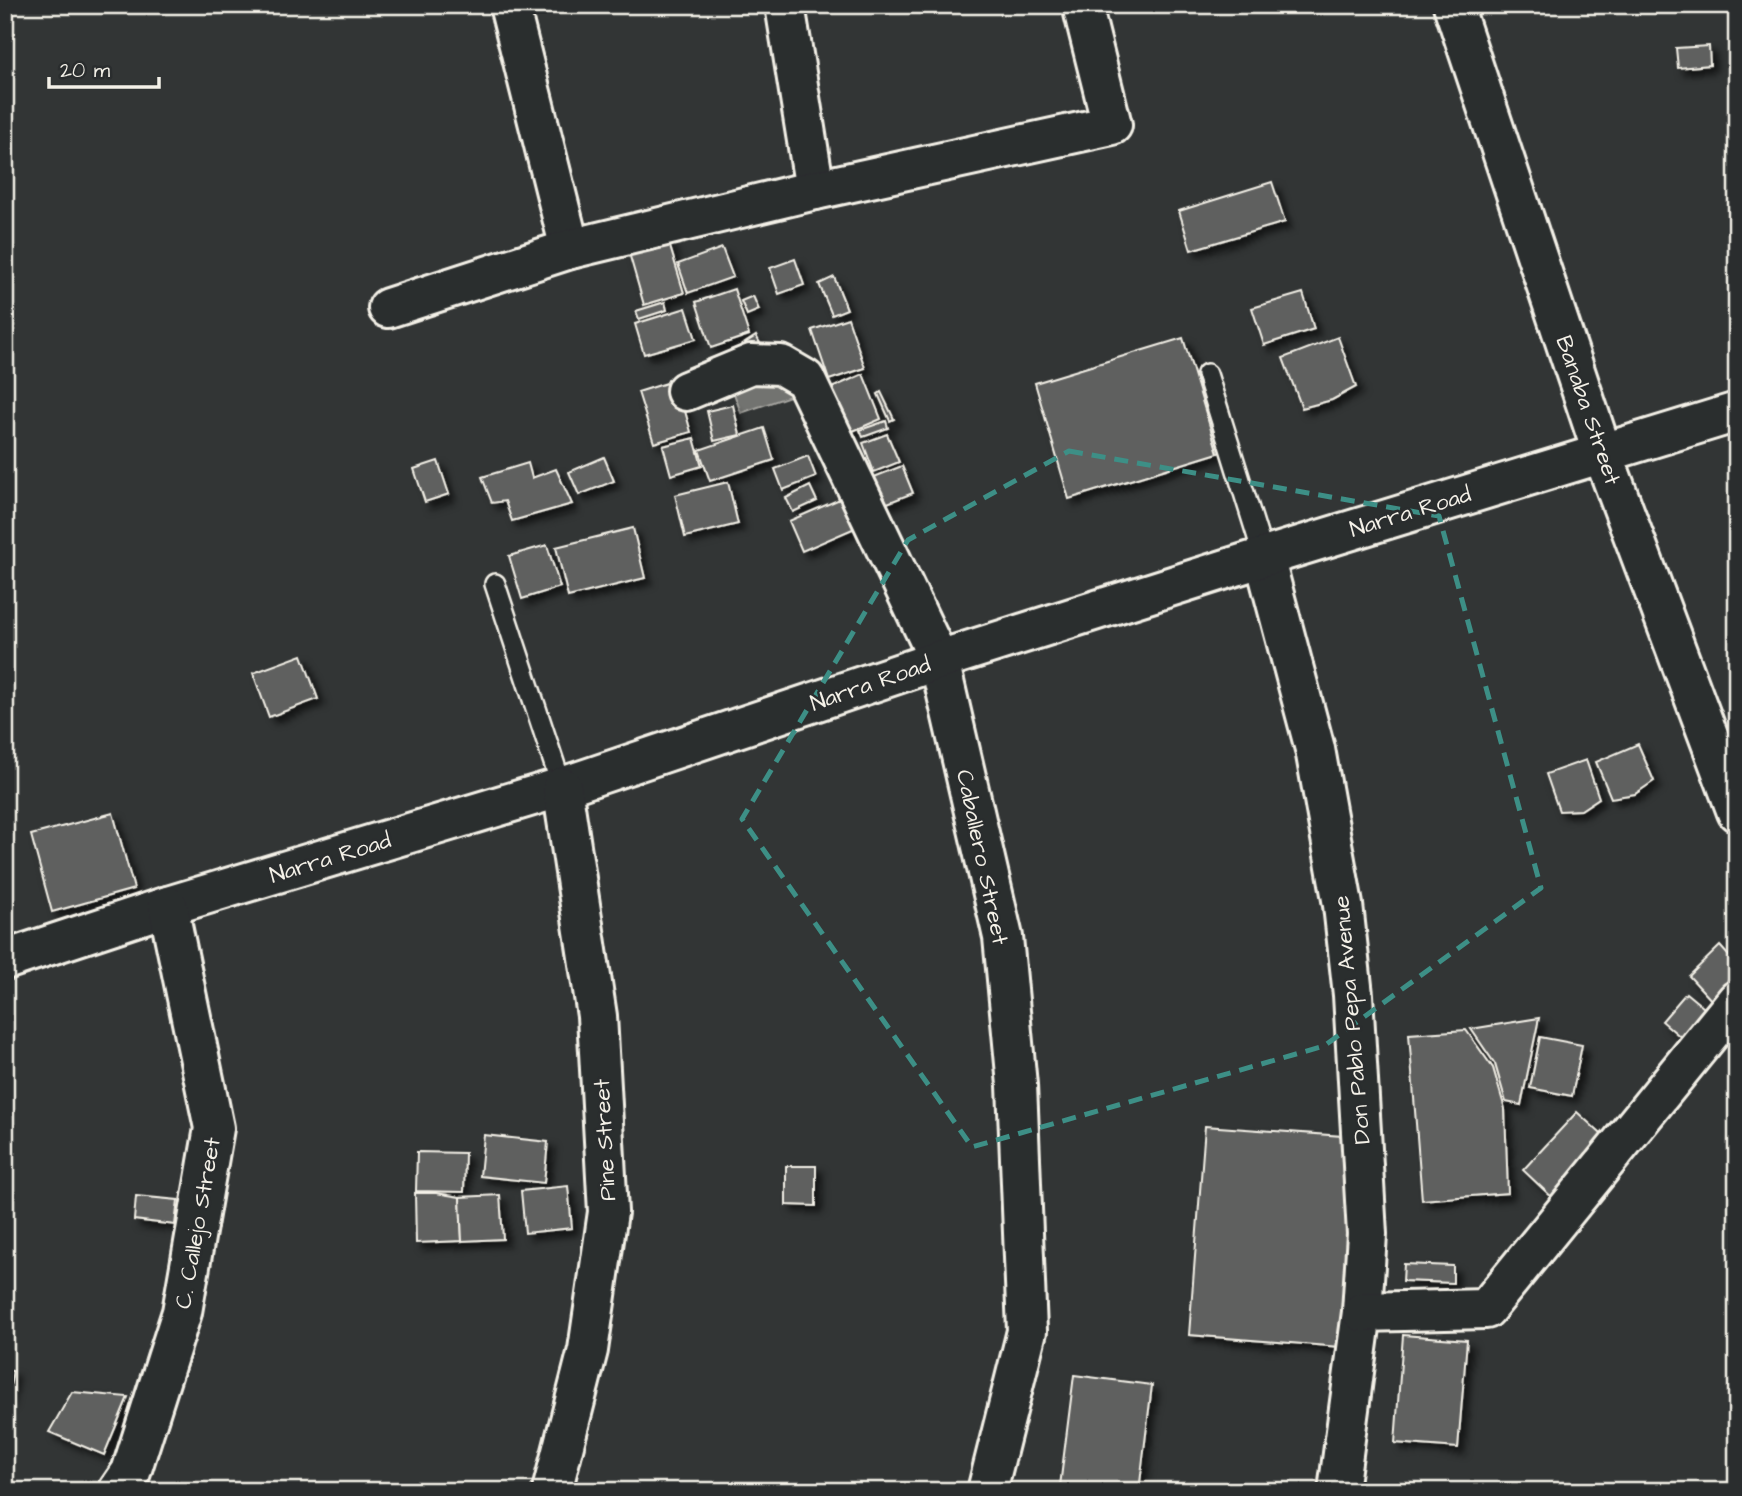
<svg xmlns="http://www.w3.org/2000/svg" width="1742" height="1496" viewBox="0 0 1742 1496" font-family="'Architects Daughter',sans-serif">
	<defs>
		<filter id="shadow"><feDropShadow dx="6" dy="6" stdDeviation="3.5" flood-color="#0009"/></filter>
	</defs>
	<rect width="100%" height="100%" fill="#323535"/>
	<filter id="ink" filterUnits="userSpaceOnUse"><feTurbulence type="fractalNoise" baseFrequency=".0143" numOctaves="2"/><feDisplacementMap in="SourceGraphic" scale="14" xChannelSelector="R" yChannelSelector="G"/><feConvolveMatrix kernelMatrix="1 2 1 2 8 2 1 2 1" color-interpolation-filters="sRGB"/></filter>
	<g filter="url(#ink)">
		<path fill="#727370" stroke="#a6a5a0" stroke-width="2" d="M789,364l10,29 -58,20 -10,-28z"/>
		<g fill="#5f605f" stroke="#f4f1e8" stroke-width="2" filter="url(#shadow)">
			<path d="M1709,46l1,19 -32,3 -2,-20z"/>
			<path d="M1272,182l13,40 -94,28 -12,-39z"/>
			<path d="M668,240l16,53 -40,12 -15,-52z"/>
			<path d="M722,248l11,29 -45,16 -10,-29z"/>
			<path d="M795,259l9,26 -25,9 -9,-26z"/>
			<path d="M834,277l13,32 -15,6 -13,-31z"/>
			<path d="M734,289l15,46 -38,13 -15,-46z"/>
			<path d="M1303,293l11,36 -50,16 -12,-37z"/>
			<path d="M753,296l6,14 -12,5 -6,-14z"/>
			<path d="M665,302l2,8 -28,9 -3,-8z"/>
			<path d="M686,308l10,31 -52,15 -9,-30z"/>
			<path d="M848,318l17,50 -36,12 -17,-50z"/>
			<path d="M756,336l9,16 -12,7 -8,-16z"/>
			<path d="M1338,337l18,50 -24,13 -30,8 -19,-50z"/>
			<path d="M1183,338l35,115 -149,46 -34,-116z"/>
			<path d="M863,374l18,45 -35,15 -19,-44z"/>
			<path d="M676,380l15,52 -37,11 -16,-51z"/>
			<path d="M881,392l13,27 -4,2 -12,-27z"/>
			<path d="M733,405l7,30 -26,6 -7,-30z"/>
			<path d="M886,421l2,7 -25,9 -3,-7z"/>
			<path d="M764,428l10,32 -64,21 -11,-31z"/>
			<path d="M887,434l12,28 -25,10 -11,-29z"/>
			<path d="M694,438l8,28 -31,9 -8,-29z"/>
			<path d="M808,456l8,21 -33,13 -8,-21z"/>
			<path d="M604,457l10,24 -35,14 -10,-23z"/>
			<path d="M438,461l11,33 -24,8 -11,-33z"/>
			<path d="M528,463l4,15 24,-9 16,35 -60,17 -7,-20 -13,2 -10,-26z"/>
			<path d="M902,466l11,27 -28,11 -11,-27z"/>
			<path d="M728,482l10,42 -53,13 -10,-42z"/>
			<path d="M810,486l7,15 -24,11 -7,-14z"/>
			<path d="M849,495l13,30 -60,26 -13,-30z"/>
			<path d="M633,528l12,50 -77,19 -12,-50z"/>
			<path d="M547,545l13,42 -38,12 -13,-43z"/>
			<path d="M302,655l16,44 -49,18 -16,-44z"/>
			<path d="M1638,744l16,37 -19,13 -24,4 -15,-36z"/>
			<path d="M1586,760l13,38 -18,12 -22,1 -13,-37z"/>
			<path d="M113,813l21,76 -82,23 -21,-77z"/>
			<path d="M1720,946l17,19v17l-23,21 -25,-27z"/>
			<path d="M1686,993l29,24 -25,28 -28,-24z"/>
			<path d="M1539,1018l-18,87 -15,-3 -11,-38 -24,-35z"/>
			<path d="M1466,1030l27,38 12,41 3,84 -86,7 -13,-166z"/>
			<path d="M1540,1037l42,8 -10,51 -42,-8z"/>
			<path d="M1577,1112l34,31 -54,59 -34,-32z"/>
			<path d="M1205,1126l151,11 -16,210 -151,-12z"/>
			<path d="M484,1135l64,7 -4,41 -64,-7z"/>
			<path d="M417,1152l48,1 -1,39 -48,-1z"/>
			<path d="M786,1166h30v40l-30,-1z"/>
			<path d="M568,1186l4,42 -47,5 -4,-42z"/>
			<path d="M415,1193h21l24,4 2,44 -46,2z"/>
			<path d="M500,1195l3,44 -41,2 -2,-44z"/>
			<path d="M136,1196l42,4 -3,25 -41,-5z"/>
			<path d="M1404,1264l49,2v17l-50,-2z"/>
			<path d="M1403,1335l64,5 -9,108 -63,-5z"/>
			<path d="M5,1370l8,1 -6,31 -2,-1z"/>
			<path d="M1074,1375l78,10 -13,106h-37l-42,-5z"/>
			<path d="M72,1392l56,5 -24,58 -55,-23z"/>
		</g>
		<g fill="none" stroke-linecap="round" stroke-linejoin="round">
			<defs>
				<g id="lane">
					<path d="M1207,374l57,183"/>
					<path d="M495,584l67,203"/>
				</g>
				<g id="street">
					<path d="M509,5l61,244"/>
					<path d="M785,5l30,185"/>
					<path d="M1453,5l149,447 135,360"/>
					<path d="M388,308l182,-59 245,-59 297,-65 -30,-120"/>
					<path d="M686,391l65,-27 30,1 24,14 134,281 64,277 14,148 10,246 -40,160"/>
					<path d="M1264,557l51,192 28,156 10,90 14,239 -5,78 -24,179"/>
					<path d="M5,960l163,-54 394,-119 377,-127 325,-103 473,-145"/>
					<path d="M1362,1312l124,-3 251,-309"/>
					<path d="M118,1491l13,-19 51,-160 32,-184 -46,-222"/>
					<path d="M552,1491l36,-141 20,-138 -11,-196 -35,-229"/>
				</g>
			</defs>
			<use href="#lane" stroke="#f4f1e8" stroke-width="24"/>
			<use href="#street" stroke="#f4f1e8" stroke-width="44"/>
			<use href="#lane" stroke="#2a2d2e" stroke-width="19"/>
			<use href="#street" stroke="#2a2d2e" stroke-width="38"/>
		</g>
	</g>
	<path fill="none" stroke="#3d8f86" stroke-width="5" stroke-dasharray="14 9" stroke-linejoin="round" d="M1069,451l370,65 102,372 -217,158 -352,101 -230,-328 166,-279z"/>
	<g text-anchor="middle" stroke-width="5" stroke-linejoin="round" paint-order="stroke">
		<g font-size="23" fill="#f4f1e8" stroke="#2a2d2e">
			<text transform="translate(1589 410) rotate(71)" y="8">Banaba Street</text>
			<text transform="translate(1410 511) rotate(-17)" y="8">Narra Road</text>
			<text transform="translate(870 683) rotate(-19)" y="8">Narra Road</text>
			<text transform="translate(330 857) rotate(-17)" y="8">Narra Road</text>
			<text transform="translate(983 857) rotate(78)" y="8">Caballero Street</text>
			<text transform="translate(1351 1020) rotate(-95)" y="8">Don Pablo Pepa Avenue</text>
			<text transform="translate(604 1140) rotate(-93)" y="8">Pine Street</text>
			<text transform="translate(197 1223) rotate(-80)" y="8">C. Callejo Street</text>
		</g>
	</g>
	<rect width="1742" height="1496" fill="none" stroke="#2a2d2e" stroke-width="28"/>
	<rect x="14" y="14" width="1714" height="1468" fill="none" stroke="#f4f1e8" stroke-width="2.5" filter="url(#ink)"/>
	<path d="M49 77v10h110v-10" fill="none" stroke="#f4f1e8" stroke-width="3.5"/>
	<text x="60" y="77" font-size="21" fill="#f4f1e8" stroke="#2a2d2e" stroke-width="5" paint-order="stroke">20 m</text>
</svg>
